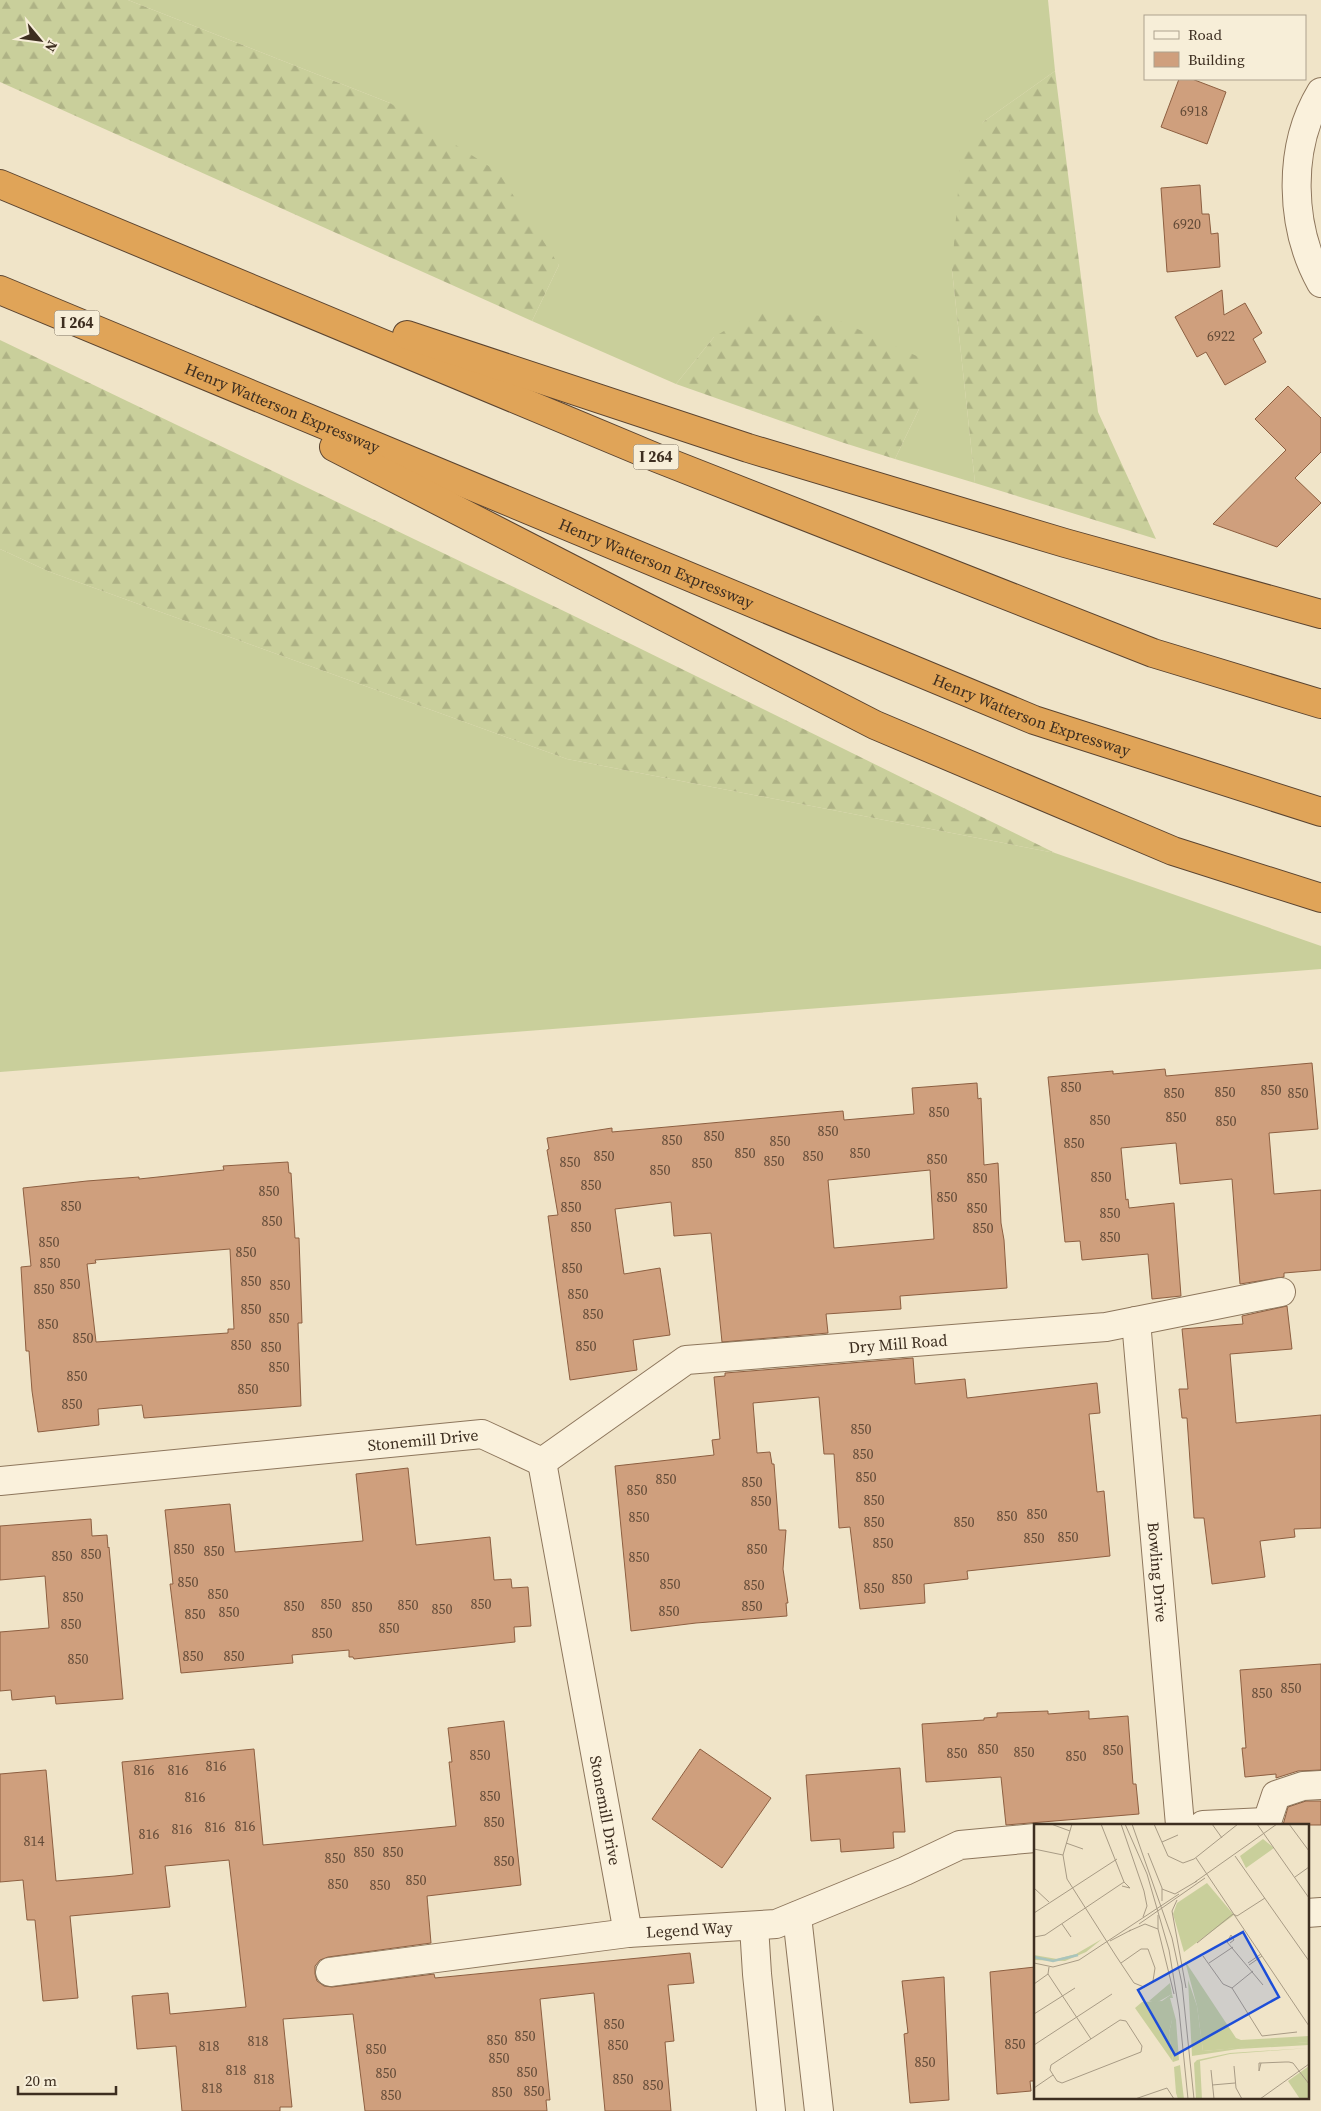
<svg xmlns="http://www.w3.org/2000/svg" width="1321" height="2111" viewBox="0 0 1321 2111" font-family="'Source Serif 4',serif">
	<defs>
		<pattern id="forest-firs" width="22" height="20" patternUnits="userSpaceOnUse" patternTransform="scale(1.25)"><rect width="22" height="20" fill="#c9cf9b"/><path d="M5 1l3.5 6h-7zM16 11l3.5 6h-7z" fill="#aeb285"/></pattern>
	</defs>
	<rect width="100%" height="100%" fill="#f0e4c8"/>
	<g fill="#c9cf9b">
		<path d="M128,0h920l7,71 -72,51 -31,148 23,213 -80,-24 24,-50 -205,-72 -38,47 -144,-63 27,-56 -169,-162z"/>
		<path d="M0,549l50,23 517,187 488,94 266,93v23l-1321,103z"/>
	</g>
	<g fill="url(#forest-firs)">
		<path d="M0,0h128l262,103 108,69 61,93 -27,56 -532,-239z"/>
		<path d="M1055,71l43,341 58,127 -181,-56 -23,-213 8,-105 23,-43z"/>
		<path d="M754,313l75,3 92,42 -2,51 -24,50 -54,-17 -165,-58 38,-47z"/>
		<path d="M0,340l570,274 485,239 -488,-94 -517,-187 -50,-23z"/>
	</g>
	<g fill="#cf9f7d" stroke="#8d5f41" fill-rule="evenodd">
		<path d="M1179,79h13l34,13 -19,52 -46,-17z"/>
		<path d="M1200,185l2,29h7l2,20 7,-1 2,34 -53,5 -6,-84z"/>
		<path d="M1222,290l2,25 21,-12 17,30 -9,6 13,23 -41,23 -19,-33 -9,5 -22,-40z"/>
		<path d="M1288,386l33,32v34l-26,26 26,25 -44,44 -64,-23 73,-74 -31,-31z"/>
		<path d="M1312,1063l6,66 -49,4 5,61 47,-4v80l-37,3v4l-44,7 -8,-105 -52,5 -4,-41 -55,5 5,52 2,-1 1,9 45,-5 7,93 -29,3 -4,-45 -66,6 -2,-19 -15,1 -17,-165 65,-6v3l52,-5 1,7z"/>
		<path d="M977,1083l1,16 3,-1 3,67 14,-2 3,60 3,17 3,48 -107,8 1,13 -75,5 2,19 -106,9 -11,-109 -37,3 -3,-34 -56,7 9,65 36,-6 10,67 -37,5 4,30 -67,10 -22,-164 10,-1 -11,-65 2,-1 -2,-11 65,-10v4l231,-21 1,9 70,-6 -2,-26zM930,1170l4,69 -100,9 -6,-68z"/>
		<path d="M288,1162l1,11h2l4,65h4l3,85h-4l3,83 -157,12 -2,-13 -44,4 1,16 -61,7 -6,-41 -3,-40h-3l-5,-84 10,-1 -8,-78 64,-7 52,-4v2l85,-9 -1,-4zM230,1249l4,80h-6v4l-132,9 -9,-78 9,-1 -1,-3z"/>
		<path d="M1287,1306l5,43 -62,5 6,69 85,-8v113l-27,1 1,8 -35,4 5,36 -53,7 -8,-66h-10l-7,-100h-5l-3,-29h9l-6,-60 61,-5 -1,-8z"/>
		<path d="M913,1358l2,26 50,-5 2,19 130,-15 3,30 -11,1 8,78 7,-1 6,65 -143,15 1,8 -44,5 1,19 -65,6 -10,-82 -11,1 -5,-74h-10l-5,-57 -66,6 4,50 13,-1 2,12h2l5,66h7l-3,39 5,34h-2l1,13 -91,7 -65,8 -16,-165 99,-11 -2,-15 8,-1 -6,-62 11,-1v-3z"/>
		<path d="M408,1468l8,77 74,-8 4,43 17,-1 1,9 16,-1 3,39 -17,1 1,15 -161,17 -1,-2h-4v-7l-57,5 1,8 -112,10 -11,-89h3l-8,-74 65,-6 5,48 128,-11 -7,-67z"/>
		<path d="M91,1519l1,17 15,-1 1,13 1,-1 14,152 -67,5 -1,-8 -43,4 -1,-10 -11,1v-59l49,-4 -4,-52 -45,4v-54z"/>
		<path d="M1321,1664v106l-23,1 -22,7v-4l-31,3 -3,-29h4l-6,-78z"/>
		<path d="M1048,1711v3l41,-3v8l39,-3 5,68h3l3,30 -133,11 -5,-48 -75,5 -4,-58 62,-4v-2l13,-1v-4z"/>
		<path d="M504,1721l17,164 -94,11 4,47 -103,14 -8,3 -5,6v8l2,7 7,5 8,1 102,-13 1,4 255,-25 4,30 -26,2 6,56 -9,1 6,69h-66l-11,-118 -54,6 10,101h-4l1,11h-182l-12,-97 -70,5 9,88h-12v4h-98l-6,-65 -39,3 -5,-53 36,-3 2,21 76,-7 -17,-147 -64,6 5,41 -100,9 8,82 -35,3 -8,-81h-8l-4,-40 -23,2v-108l46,-4 10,111 59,-5 18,-2 -11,-112 132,-13 9,96 193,-19 -7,-64h3l-4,-34z"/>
		<path d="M700,1749l71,49 -49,70 -70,-49z"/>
		<path d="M900,1768l5,64h-12l1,16 -53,4 -1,-13 -29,2 -5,-66z"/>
		<path d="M1306,1801h15v24h-38l5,-18z"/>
		<path d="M1035,1967v114h-5l1,10 -34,3 -7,-122z"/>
		<path d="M944,1977l5,123 -39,3 -6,-69 4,-1 -6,-52z"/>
	</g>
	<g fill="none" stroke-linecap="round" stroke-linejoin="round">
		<defs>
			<g id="minor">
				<path d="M1321,92c-34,56 -31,135 0,191"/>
				<path id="s1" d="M1136,1321l44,504"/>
				<path id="s2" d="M542,1462l144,-102 420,-33 175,-35"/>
				<path id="s3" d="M542,1462l86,471"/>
				<path id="s4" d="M0,1481l482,-47 60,28"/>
				<path d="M1203,1825l62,-3"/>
				<path d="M1266,1825l10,-30 27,-9 18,-1"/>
				<path d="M1307,1913l14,-1"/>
				<path d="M797,1916l22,195"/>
				<path d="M754,1926l3,48 14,137"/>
				<path id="s5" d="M330,1972l298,-39 148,-9 129,-53 55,-26 75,-7"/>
			</g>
			<g id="highway">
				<path d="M0,184l657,274 496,195 168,51"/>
				<path id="s6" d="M0,290l1034,430 287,92"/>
				<path d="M407,335l341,113 317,95 256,71"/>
				<path d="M334,447l541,278 298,126 148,47"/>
			</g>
		</defs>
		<use href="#minor" stroke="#8d765c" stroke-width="30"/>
		<use href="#highway" stroke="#5b4430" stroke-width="30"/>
		<use href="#minor" stroke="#faf1dc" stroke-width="28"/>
		<use href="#highway" stroke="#e0a458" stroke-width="28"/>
	</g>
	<g text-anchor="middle" stroke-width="4" stroke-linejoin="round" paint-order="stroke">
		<g font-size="14" fill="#624a37">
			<text x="1194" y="116">6918</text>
			<text x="1187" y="229">6920</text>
			<text x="1221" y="341">6922</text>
			<text x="1071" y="1092">850</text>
			<text x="1271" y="1095">850</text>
			<text x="1225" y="1097">850</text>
			<text x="1174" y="1098">850</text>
			<text x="1298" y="1098">850</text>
			<text x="939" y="1117">850</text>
			<text x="1176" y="1122">850</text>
			<text x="1100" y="1125">850</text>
			<text x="1226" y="1126">850</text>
			<text x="828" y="1136">850</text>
			<text x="714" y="1141">850</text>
			<text x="672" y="1145">850</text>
			<text x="780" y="1146">850</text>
			<text x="1074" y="1148">850</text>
			<text x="745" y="1158">850</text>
			<text x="860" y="1158">850</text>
			<text x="604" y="1161">850</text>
			<text x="813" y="1161">850</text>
			<text x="937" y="1164">850</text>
			<text x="774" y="1166">850</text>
			<text x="570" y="1167">850</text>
			<text x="702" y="1168">850</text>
			<text x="660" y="1175">850</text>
			<text x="1101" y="1182">850</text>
			<text x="977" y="1183">850</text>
			<text x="591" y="1190">850</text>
			<text x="269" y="1196">850</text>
			<text x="947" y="1202">850</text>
			<text x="71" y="1211">850</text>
			<text x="571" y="1212">850</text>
			<text x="977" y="1213">850</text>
			<text x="1110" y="1218">850</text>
			<text x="272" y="1226">850</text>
			<text x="581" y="1232">850</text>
			<text x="983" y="1233">850</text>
			<text x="1110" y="1242">850</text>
			<text x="49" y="1247">850</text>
			<text x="246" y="1257">850</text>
			<text x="50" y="1268">850</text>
			<text x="572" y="1273">850</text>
			<text x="251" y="1286">850</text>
			<text x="70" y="1289">850</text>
			<text x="280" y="1290">850</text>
			<text x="44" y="1294">850</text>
			<text x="578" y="1299">850</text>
			<text x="251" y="1314">850</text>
			<text x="593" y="1319">850</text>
			<text x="279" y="1323">850</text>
			<text x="48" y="1329">850</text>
			<text x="83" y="1343">850</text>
			<text x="241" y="1350">850</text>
			<text x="586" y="1351">850</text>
			<text x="271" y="1352">850</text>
			<text x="279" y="1372">850</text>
			<text x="77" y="1381">850</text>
			<text x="248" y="1394">850</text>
			<text x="72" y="1409">850</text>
			<text x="861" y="1434">850</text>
			<text x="863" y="1459">850</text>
			<text x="866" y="1482">850</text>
			<text x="666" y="1484">850</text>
			<text x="752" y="1487">850</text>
			<text x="637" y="1495">850</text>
			<text x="874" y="1505">850</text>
			<text x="761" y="1506">850</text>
			<text x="1037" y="1519">850</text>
			<text x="1007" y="1521">850</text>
			<text x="639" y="1522">850</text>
			<text x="874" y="1527">850</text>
			<text x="964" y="1527">850</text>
			<text x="1068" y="1542">850</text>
			<text x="1034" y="1543">850</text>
			<text x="883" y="1548">850</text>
			<text x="184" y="1554">850</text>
			<text x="757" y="1554">850</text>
			<text x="214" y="1556">850</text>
			<text x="91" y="1559">850</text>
			<text x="62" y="1561">850</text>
			<text x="639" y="1562">850</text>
			<text x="902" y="1584">850</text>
			<text x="188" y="1587">850</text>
			<text x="670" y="1589">850</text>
			<text x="754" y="1590">850</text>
			<text x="874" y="1593">850</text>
			<text x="218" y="1599">850</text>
			<text x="73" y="1602">850</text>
			<text x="331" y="1609">850</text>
			<text x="481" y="1609">850</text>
			<text x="408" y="1610">850</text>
			<text x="294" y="1611">850</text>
			<text x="752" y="1611">850</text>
			<text x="362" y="1612">850</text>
			<text x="442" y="1614">850</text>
			<text x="669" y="1616">850</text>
			<text x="229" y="1617">850</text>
			<text x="195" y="1619">850</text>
			<text x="71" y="1629">850</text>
			<text x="389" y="1633">850</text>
			<text x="322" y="1638">850</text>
			<text x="193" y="1661">850</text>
			<text x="234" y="1661">850</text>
			<text x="78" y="1664">850</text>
			<text x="1291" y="1693">850</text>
			<text x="1262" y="1698">850</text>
			<text x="988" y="1754">850</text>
			<text x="1113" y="1755">850</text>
			<text x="1024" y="1757">850</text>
			<text x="957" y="1758">850</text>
			<text x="480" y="1760">850</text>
			<text x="1076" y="1761">850</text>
			<text x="216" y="1771">816</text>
			<text x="144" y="1775">816</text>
			<text x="178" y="1775">816</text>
			<text x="490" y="1801">850</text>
			<text x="195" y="1802">816</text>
			<text x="494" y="1827">850</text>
			<text x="245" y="1831">816</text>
			<text x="215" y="1832">816</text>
			<text x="182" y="1834">816</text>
			<text x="149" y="1839">816</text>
			<text x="34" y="1846">814</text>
			<text x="364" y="1857">850</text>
			<text x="393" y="1857">850</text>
			<text x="335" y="1863">850</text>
			<text x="504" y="1866">850</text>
			<text x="416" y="1885">850</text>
			<text x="338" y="1889">850</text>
			<text x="380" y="1890">850</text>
			<text x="614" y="2029">850</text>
			<text x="525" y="2041">850</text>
			<text x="497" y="2045">850</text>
			<text x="258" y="2046">818</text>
			<text x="1015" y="2049">850</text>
			<text x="618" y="2050">850</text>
			<text x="209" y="2051">818</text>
			<text x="376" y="2054">850</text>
			<text x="499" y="2063">850</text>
			<text x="925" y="2067">850</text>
			<text x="236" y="2075">818</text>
			<text x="527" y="2077">850</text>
			<text x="386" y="2078">850</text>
			<text x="264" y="2084">818</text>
			<text x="623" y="2084">850</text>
			<text x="653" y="2090">850</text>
			<text x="212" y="2093">818</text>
			<text x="534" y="2096">850</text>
			<text x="502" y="2097">850</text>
			<text x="391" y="2100">850</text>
		</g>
		<g fill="#f7eed8" stroke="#756857" stroke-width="1">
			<rect x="54.5" y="310.5" width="45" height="25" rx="4"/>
			<rect x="633.5" y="444.5" width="45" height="25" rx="4"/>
		</g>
		<g font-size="15" font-weight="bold" fill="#3d2e20">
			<text x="77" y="328">I 264</text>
			<text x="656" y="462">I 264</text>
		</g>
		<g font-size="16" fill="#3d2e20" stroke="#f7eed8">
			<text dy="6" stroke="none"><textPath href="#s6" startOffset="306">Henry Watterson Expressway</textPath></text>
			<text dy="6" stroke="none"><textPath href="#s6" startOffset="711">Henry Watterson Expressway</textPath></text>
			<text dy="6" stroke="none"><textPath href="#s6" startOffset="1116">Henry Watterson Expressway</textPath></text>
			<text dy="6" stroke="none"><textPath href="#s2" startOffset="389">Dry Mill Road</textPath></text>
			<text dy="6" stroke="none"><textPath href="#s4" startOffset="425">Stonemill Drive</textPath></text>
			<text dy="6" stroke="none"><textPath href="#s1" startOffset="252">Bowling Drive</textPath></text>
			<text dy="6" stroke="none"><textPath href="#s3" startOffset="354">Stonemill Drive</textPath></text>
			<text dy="6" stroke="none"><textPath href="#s5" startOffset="362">Legend Way</textPath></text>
		</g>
	</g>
	<g transform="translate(1034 1824)">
		<rect width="275" height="275" fill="#f0e4c8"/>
		<path d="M229,15l11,9 -28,20 -6,-12zM173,59l27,32 -50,37 -11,-38 4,-11zM68,115l-16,13 -21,9 -31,-1v-5l23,4 19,-5zM151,137l51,77 5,2 68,-4v6l-106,9 -6,-45zM138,170l1,4h-3l6,22h-4l-3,13 4,29 -38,-54 7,-6 20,-1z" fill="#c9cf9b"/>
		<path d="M154,156l9,26 6,45 86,-8 20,-1v3l-71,4 -46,7zM136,159l2,11 -16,9 -7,-2zM138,196h4l3,40 -6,2 -4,-29zM275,224l-79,6 -30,7 2,38h-6l-2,-36 3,-3 33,-7zM146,241l3,26 1,8h-6l-2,-6 -2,-26z" fill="#c9cf9b"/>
		<path d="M275,242v33h-9l-12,-18z" fill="#c9cf9b"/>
		<path fill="none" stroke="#a9c4bc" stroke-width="2.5" d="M0,133l19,4 25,-6"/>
		<path fill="none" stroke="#a89b85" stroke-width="1" d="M17,0l19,7M38,0l-9,31 4,24 49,77 18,27 10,4 9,-6 2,-13 -7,-19h-7l-20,14M67,0l23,58M87,0l23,67 3,15 -4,11M91,0l22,50 22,76 10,60 9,89M98,0l40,114 10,46 12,115M120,0l14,32 15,7 11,-4 44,-35M178,0l10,14M223,0l52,74M255,0l20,27M128,18l16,-7M32,19l17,6M0,25l29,6M114,29l14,35v13M201,32l74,105M162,34l113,168M261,53l14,-10M161,58l82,-58M88,62l8,2 -6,-6M0,64l15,14M128,65l13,5 22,-13M143,76l-5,11 14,77M0,89l83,-54M124,91v14l16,65M28,100l9,13M105,100l66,-46M95,107l16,-7 13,5M0,113l11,-2 79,-53M76,117l21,-11M163,119l36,-29 4,2 28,-18M196,119l4,-3 -3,-5 -4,7 36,43M169,132l20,28 9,4M0,139l19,4 26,-7 100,-66M175,139l24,-16M214,139l13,-9M215,141l13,-9M15,143l-1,7 43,65M0,160l14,-10M198,164l30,48 35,-4M198,164l21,-17M0,190l41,-26M86,196l6,1 16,25 -1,6 -79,31 -5,-2 -7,-11 1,-5zM0,221l78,-51M227,239l-2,8v-8h2l24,-1h4l4,1 16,21M200,242l2,22 6,11M177,246l3,29M178,261l23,-2M0,264l19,-13M101,275l32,-11 7,11M226,275l49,-35"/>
		<path fill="#1d4ed8" fill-opacity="0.15" stroke="#1d4ed8" stroke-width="2.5" d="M209,108l36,65 -104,58 -37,-65z"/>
		<rect width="275" height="275" fill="none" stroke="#3d2e20" stroke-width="2.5"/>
	</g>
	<rect x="1144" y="15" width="162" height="65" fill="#f7eed8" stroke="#ada18e"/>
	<rect x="1154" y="31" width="25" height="8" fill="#faf1dc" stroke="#ada18e"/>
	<text x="1188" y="40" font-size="15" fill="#3d2e20">Road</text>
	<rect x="1154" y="52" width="25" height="15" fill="#cf9f7d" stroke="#ada18e"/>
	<text x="1188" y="65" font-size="15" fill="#3d2e20">Building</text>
	<g transform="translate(40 40) rotate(119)" stroke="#f7eed8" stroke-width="4" paint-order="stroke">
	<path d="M0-4L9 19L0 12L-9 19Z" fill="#3d2e20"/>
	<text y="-8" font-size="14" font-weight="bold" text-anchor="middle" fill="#3d2e20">N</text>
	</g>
	<path d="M18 2086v8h98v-8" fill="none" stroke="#3d2e20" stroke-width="2.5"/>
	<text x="25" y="2086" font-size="15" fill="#3d2e20" stroke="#f7eed8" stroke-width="4" paint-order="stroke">20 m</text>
</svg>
